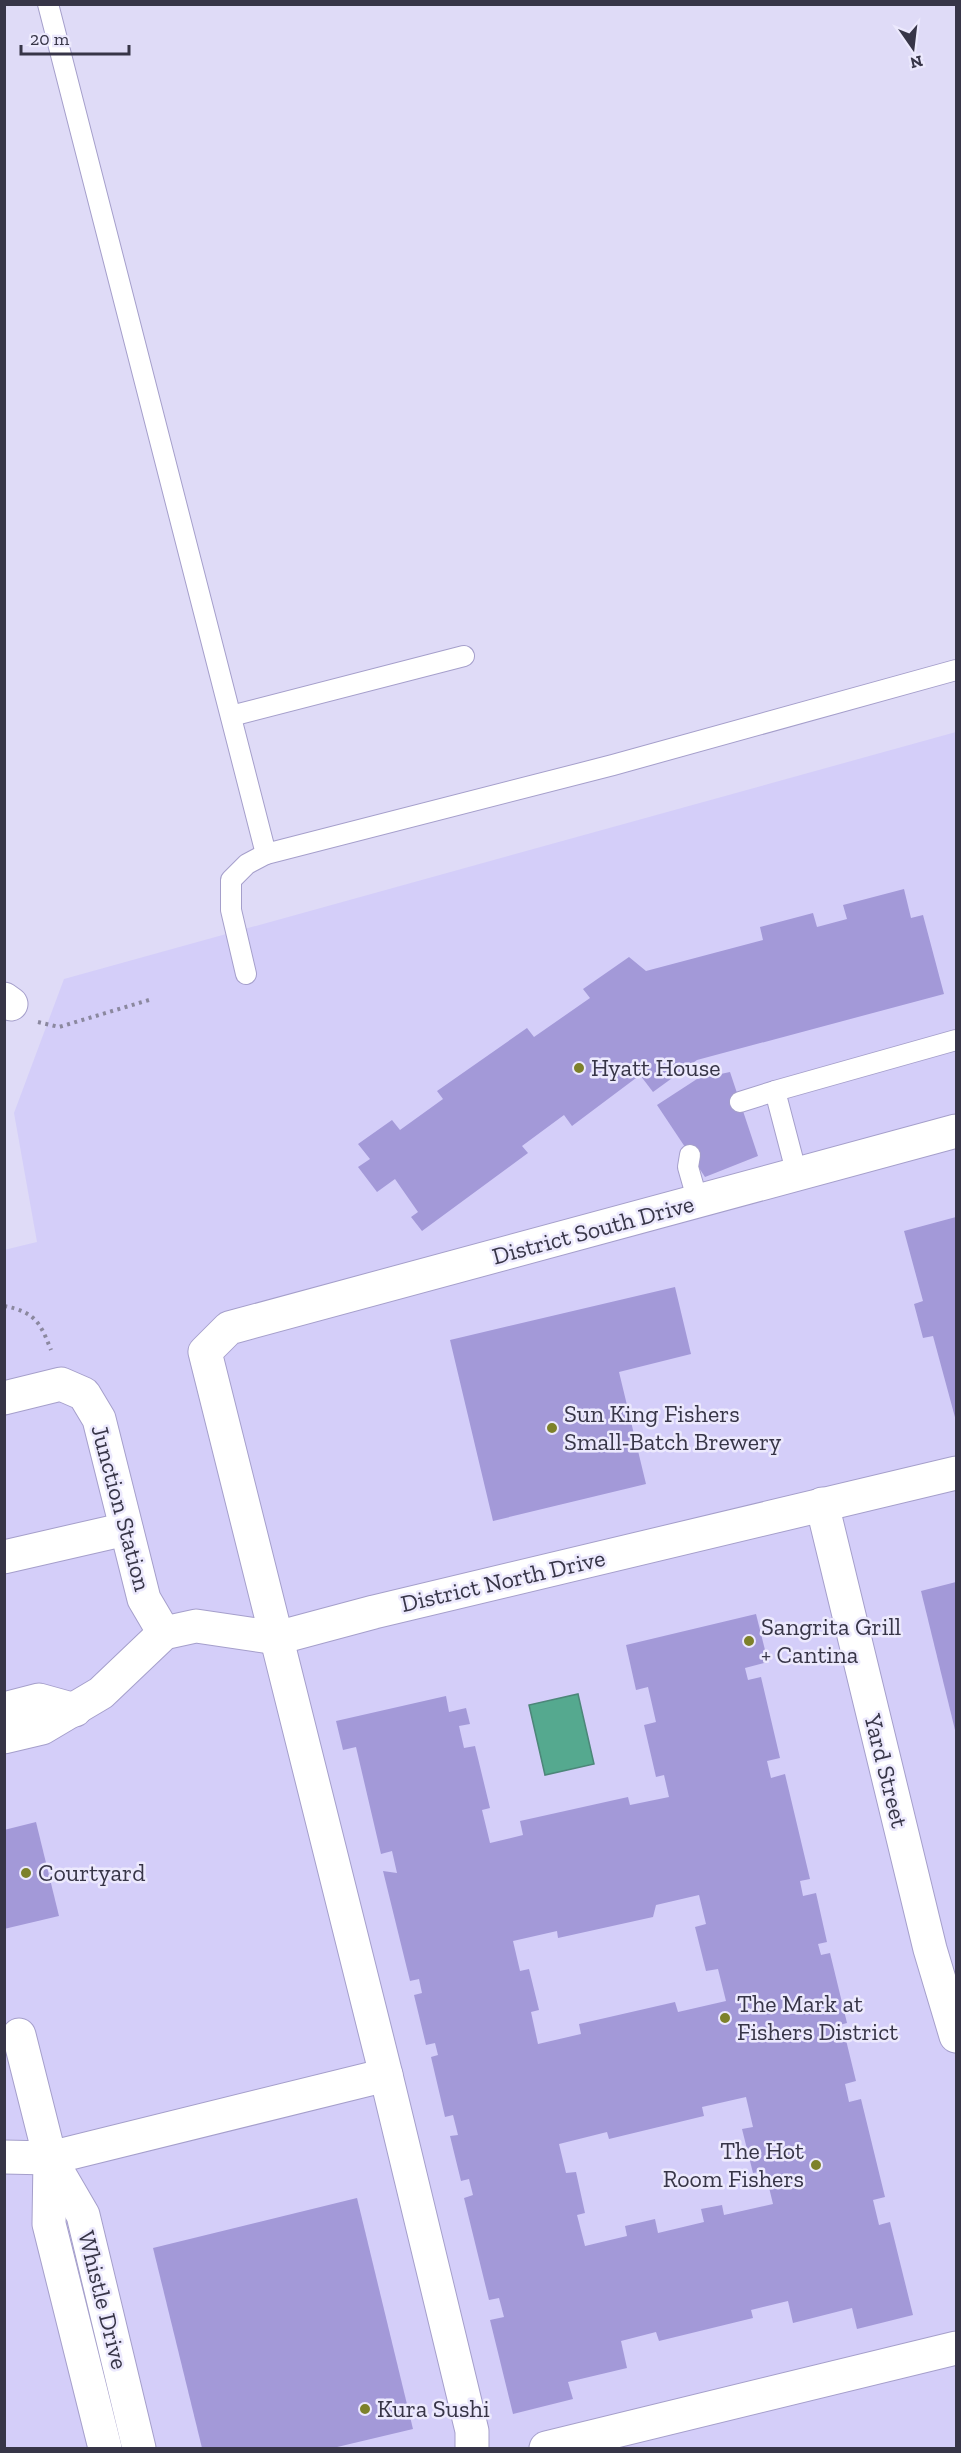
<svg xmlns="http://www.w3.org/2000/svg" width="961" height="2453" viewBox="0 0 961 2453" font-family="'Zilla Slab',serif">
	<rect width="100%" height="100%" fill="#dfdbf7"/>
	<path fill="#d4cef9" d="M956,732v1716h-951l-1,-1198 33,-8 -23,-129 50,-134z"/>
	<path fill="#55a98f" stroke="#4c8679" stroke-width="1.5" d="M578,1694l16,70 -49,11 -16,-70z"/>
	<g fill="#a399d8" fill-rule="evenodd">
		<path d="M904,889l7,29 12,-3 21,79 -247,66 -44,32 -13,-17 -68,51 -8,-11 -42,31 6,7 -106,78 -11,-14 7,-5 -23,-33 -18,13 -19,-25 12,-8 -12,-15 34,-24 8,10 43,-31 -6,-8 90,-63 7,9 56,-39 -7,-9 46,-32 17,14 117,-31 -3,-13 53,-14 4,14 30,-8 -4,-14z"/>
		<path d="M730,1072l28,84 -53,21 -48,-72 40,-26z"/>
		<path d="M956,1217v204l-23,-85 -10,2 -9,-34 9,-3 -19,-70z"/>
		<path d="M675,1287l16,67 -72,18 27,112 -153,37 -43,-181z"/>
		<path d="M956,1582v152l-35,-143z"/>
		<path d="M756,1614l12,48 -23,6 3,12 13,-3 19,81 -13,3 4,17 14,-4 25,105 -10,2 3,15 13,-3 11,49 -9,2 3,11 9,-2 17,70 -15,4 4,16 10,-3 10,41 -11,3 4,18 12,-3 24,98 -12,3 6,25 11,-3 23,93 -56,14 -5,-21 -59,15 -5,-22 -37,9 2,8 -94,23 -3,-9 -35,9 6,27 -59,14 5,17 -60,15 -23,-94 14,-3 -5,-19 -10,2 -25,-102 9,-3 -4,-16 -8,2 -11,-45 8,-1 -5,-20 -8,2 -14,-60 7,-2 -3,-12 -9,2 -12,-50 8,-2 -3,-14 -9,2 -27,-110 14,2 -5,-22 -11,3 -25,-107 -13,3 -7,-29 110,-25 3,16 17,-4 4,16 -11,2 5,22 11,-2 15,62 -8,2 8,33 33,-8 -3,-14 108,-24 2,8 39,-8 -5,-22 -8,2 -12,-52 12,-3 -8,-35 -12,3 -10,-45zM699,1895l7,29 -11,3 11,44 12,-2 8,32 -48,11 -3,-10 -96,22 2,10 -43,10 -7,-32 8,-2 -10,-41 -9,2 -7,-30 44,-10 1,7 95,-21 3,-12zM746,2097l7,30 -11,2 11,44 12,-2 8,33 -49,11 -2,-10 -21,4 3,13 -46,11 -3,-14 -30,7 2,10 -42,10 -8,-31 8,-2 -9,-41 -10,1 -7,-29 48,-12 2,7 95,-23 -2,-9z"/>
		<path d="M36,1822l23,94 -55,13v-99z"/>
		<path d="M357,2198l56,231 -80,19h-131l-49,-200z"/>
	</g>
	<g fill="none" stroke-linecap="round" stroke-linejoin="round">
		<defs>
			<g id="lane">
				<path d="M48,4l218,850 347,-89 343,-95"/>
				<path d="M231,716l233,-60"/>
				<path d="M246,974l-15,-64v-30l16,-16 19,-10"/>
				<path d="M740,1102l35,-11"/>
				<path d="M690,1155l-2,12 10,35"/>
				<path d="M797,1175l-22,-84 181,-51"/>
			</g>
			<g id="street">
				<path d="M4,999l7,5"/>
				<path d="M4,1398l57,-14 23,10 15,25 45,180 20,34"/>
				<path d="M822,1504l108,445 26,87"/>
				<path d="M4,1557l122,-28"/>
				<path d="M4,1709l35,-9 36,10"/>
				<path d="M4,1737l38,-9 59,-35 63,-60 32,-7 81,12 97,-26 582,-139"/>
				<path d="M19,2035l31,123 -1,66 56,224"/>
				<path d="M4,2157l46,1 336,-83"/>
				<path d="M51,2160l32,55 56,233"/>
				<path d="M472,2448v-17l-86,-356 -181,-723 24,-24 727,-197"/>
				<path d="M546,2448l410,-100"/>
			</g>
		</defs>
		<use href="#lane" stroke="#a59fcb" stroke-width="22"/>
		<use href="#street" stroke="#a59fcb" stroke-width="35"/>
		<g stroke="#8b889f" stroke-width="4" stroke-dasharray="3 4.5" stroke-linecap="butt">
			<path d="M38,1022l21,5 90,-27"/>
			<path d="M4,1306c31,6 36,16 47,44"/>
		</g>
		<use href="#lane" stroke="#fff" stroke-width="20"/>
		<use href="#street" stroke="#fff" stroke-width="33"/>
	</g>
	<g fill="#7d812a" stroke="#ece9fd" stroke-width="2">
		<circle cx="579" cy="1068" r="6"/>
		<circle cx="552" cy="1428" r="6"/>
		<circle cx="749" cy="1641" r="6"/>
		<circle cx="26" cy="1873" r="6"/>
		<circle cx="725" cy="2018" r="6"/>
		<circle cx="816" cy="2165" r="6"/>
		<circle cx="365" cy="2409" r="6"/>
	</g>
	<g text-anchor="middle" stroke-width="5" stroke-linejoin="round" paint-order="stroke">
		<g font-size="24" fill="#373547" stroke="#ece9fd" text-anchor="start">
			<text x="591" y="1076">Hyatt House</text>
			<text x="564" y="1422">Sun King Fishers<tspan x="564" dy="28">Small-Batch Brewery</tspan></text>
			<text x="761" y="1635">Sangrita Grill<tspan x="761" dy="28">+ Cantina</tspan></text>
			<text x="38" y="1881">Courtyard</text>
			<text x="737" y="2012">The Mark at<tspan x="737" dy="28">Fishers District</tspan></text>
			<text x="804" y="2159" text-anchor="end">The Hot<tspan x="804" dy="28">Room Fishers</tspan></text>
			<text x="377" y="2417">Kura Sushi</text>
		</g>
		<g font-size="24" fill="#373547" stroke="#ece9fd">
			<text transform="translate(593 1230) rotate(-15)" y="8">District South Drive</text>
			<text transform="translate(121 1508) rotate(75)" y="8">Junction Station</text>
			<text transform="translate(503 1581) rotate(-13)" y="8">District North Drive</text>
			<text transform="translate(886 1771) rotate(76)" y="8">Yard Street</text>
			<text transform="translate(103 2300) rotate(76)" y="8">Whistle Drive</text>
		</g>
	</g>
	<rect width="961" height="2453" fill="none" stroke="#373547" stroke-width="12"/>
	<g transform="translate(913 48) rotate(166)" stroke="#ece9fd" stroke-width="4.5" paint-order="stroke">
	<path d="M0-4.5L10 22L0 15L-10 22Z" fill="#373547"/>
	<text y="-9" font-size="16" font-weight="bold" text-anchor="middle" fill="#373547">N</text>
	</g>
	<path d="M21 45v9h108v-9" fill="none" stroke="#373547" stroke-width="3"/>
	<text x="30" y="45" font-size="18" fill="#373547" stroke="#ece9fd" stroke-width="4.5" paint-order="stroke">20 m</text>
</svg>
